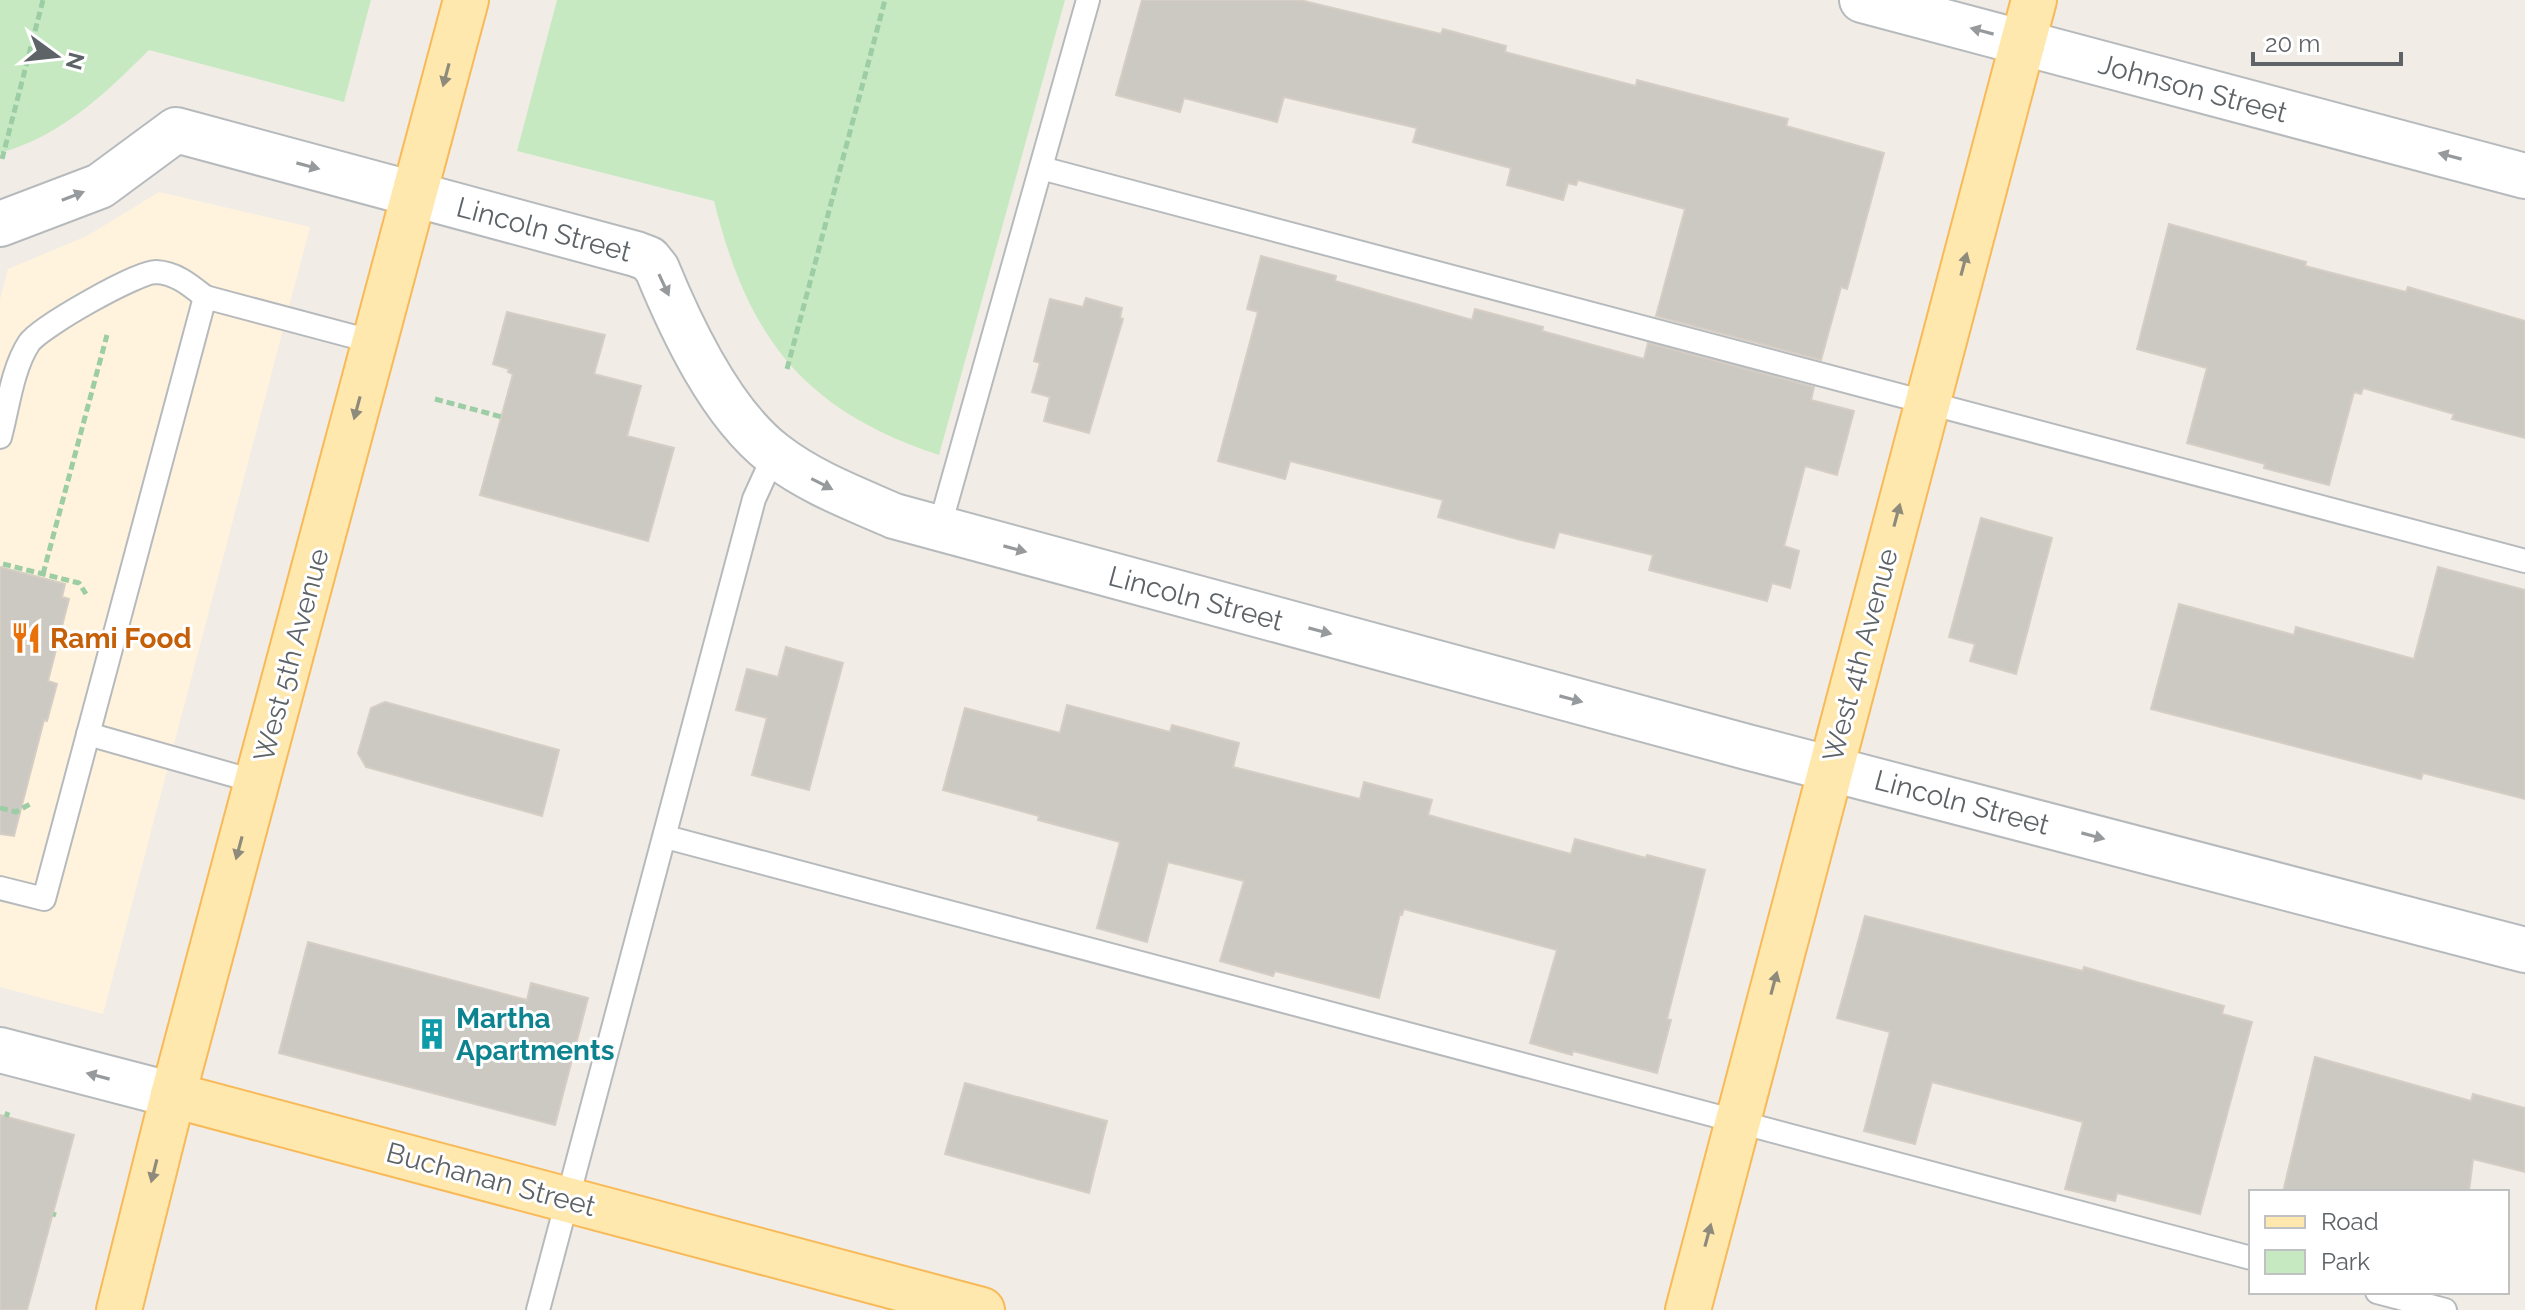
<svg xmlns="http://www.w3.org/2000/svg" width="2525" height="1310" viewBox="0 0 2525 1310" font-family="Raleway,sans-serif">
	<rect width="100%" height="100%" fill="#f1ede6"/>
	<path fill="#fff3dd" d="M159,192l151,35 -207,787 -103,-27v-687l8,-31 79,-33z"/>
	<g fill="#c7e9c2">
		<path d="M0,0h371l-27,102 -195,-52c-44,44 -88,86 -149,103z"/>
		<path d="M557,0h508l-126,455c-136,-45 -191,-117 -225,-254l-197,-50z"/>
	</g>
	<g fill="#ccc8c2" stroke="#d6cec4" stroke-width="2">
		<path d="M1142,0h158l141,34 2,-5 63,17 -1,6 131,34 1,-6 151,39 -2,7 98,27 -37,136 -6,-2 -20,73 -165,-44 29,-107 -107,-29 -2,5 -8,-2 -5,17 -56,-15 4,-17 -98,-26 4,-14 -133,-31 -7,25 -93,-24 -4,14 -64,-17z"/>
		<path d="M2169,224l137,38 -1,4 101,26 2,-5 117,34v117l-73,-19 2,-5 -91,-26 -2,6 -7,-2 -25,93 -65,-17 1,-4 -78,-21 20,-75 -70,-19z"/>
		<path d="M1261,256l75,20 -1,5 137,39 3,-11 68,18 -1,4 102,28 4,-16 166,44 -3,13 43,11 -17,64 -32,-9 -21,80 15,5 -9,37 -18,-5 -5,18 -118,-31 4,-15 -94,-23 -5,16 -37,-9 -79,-22 5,-17 -153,-39 -5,18 -67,-18 40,-149 -11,-3z"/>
		<path d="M1086,298l36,10 -2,10 3,1 -34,114 -45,-12 6,-24 -18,-5 8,-29 -6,-2 16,-62 33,8z"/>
		<path d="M507,312l98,23 -11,39 47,12 -14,50 47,12 -26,93 -168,-46 33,-121 -5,-2 1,-3 -16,-5z"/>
		<path d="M1981,518l71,20 -36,136 -46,-13 5,-17 -26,-7z"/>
		<path d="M0,567l65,17 -3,13 7,2 -21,82 9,3 -10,37 -3,-1 -30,116 -14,-2z"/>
		<path d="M2438,567l87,23v209l-102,-26 -2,6 -270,-70 28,-105 115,31 2,-8 118,32z"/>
		<path d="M786,647l57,16 -34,127 -57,-15 15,-57 -31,-8 11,-41 31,8z"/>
		<path d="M385,702l174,48 -17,66 -176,-49 -8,-14 13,-45z"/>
		<path d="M1067,705l103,27 2,-7 67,18 -6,24 127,32 4,-17 68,18 -4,15 143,39 4,-15 71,19 1,-3 58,15 -38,149 4,1 -14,53 -84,-22 -1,4 -42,-12 27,-93 -153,-41 -2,6 -2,-1 -21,84 -104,-27 -2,5 -53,-15 24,-80 -76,-19 -21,80 -50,-14 23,-86 -82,-22 1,-4 -96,-26 22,-82 95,25z"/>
		<path d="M1865,916l218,55 1,-4 45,13 95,26 -2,8 30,8 -52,192 -83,-21 -2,8 -50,-12 18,-67 -151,-40 -17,62 -51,-13 26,-99 -53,-14z"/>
		<path d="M308,942l219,58 4,-17 57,15 -33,127 -276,-72z"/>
		<path d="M2315,1057l156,44 2,-7 52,14v64l-52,-13 -4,33h-186z"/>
		<path d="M965,1083l142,38 -18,72 -144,-39z"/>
		<path d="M0,1115l74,20 -47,175h-27z"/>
	</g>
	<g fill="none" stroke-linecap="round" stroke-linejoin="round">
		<defs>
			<g id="service">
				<path d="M1041,168l1484,393"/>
				<path d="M0,437c8,-29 12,-68 29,-94 11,-16 108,-71 127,-71 20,1 34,13 49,25"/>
				<path d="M939,529l149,-529"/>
				<path d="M88,734l169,48"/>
				<path d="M666,837l1585,421"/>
				<path d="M0,888l44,11 161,-602 169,45"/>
				<path d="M2377,1292l68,18"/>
				<path d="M538,1310l216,-811 20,-44"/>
			</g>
			<g id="minor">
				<path d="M1862,0l663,176"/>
				<path d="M0,224l100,-38 76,-56 460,124 13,5 8,10c25,61 64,144 117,185 36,28 79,44 120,62l853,231 778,203"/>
			</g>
			<path id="tertiary" d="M0,1050l173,45"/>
			<g id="primary">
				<path d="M173,1095l809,215"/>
				<path d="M119,1310l54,-215 293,-1095"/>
				<path d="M1688,1310l346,-1310"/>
			</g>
		</defs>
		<use href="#service" stroke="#b7babd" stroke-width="26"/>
		<use href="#minor" stroke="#b7babd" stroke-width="48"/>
		<use href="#tertiary" stroke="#b7babd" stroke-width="48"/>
		<use href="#primary" stroke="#f8b958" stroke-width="48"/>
		<g stroke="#9ccda5" stroke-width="5" stroke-dasharray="8 4" stroke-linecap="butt">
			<path d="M2,159l41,-159"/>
			<path d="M787,369l98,-369"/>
			<path d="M435,399l67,18"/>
			<path d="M3,564l76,19 7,11"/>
			<path d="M43,574l64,-239"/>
			<path d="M0,808l16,4 14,-8"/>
			<path d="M6,1117l2,-5"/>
			<path d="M53,1214l3,1"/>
		</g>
		<use href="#service" stroke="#fff" stroke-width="22"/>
		<use href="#minor" stroke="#fff" stroke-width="44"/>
		<use href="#tertiary" stroke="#fff" stroke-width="44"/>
		<use href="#primary" stroke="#ffe8ad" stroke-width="44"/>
	</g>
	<defs><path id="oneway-solid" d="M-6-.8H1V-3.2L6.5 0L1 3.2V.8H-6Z" transform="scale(2)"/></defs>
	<g fill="#969a9c">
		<use href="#oneway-solid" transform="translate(1982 31) rotate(-165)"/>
		<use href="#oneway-solid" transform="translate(2450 156) rotate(-165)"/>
		<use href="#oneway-solid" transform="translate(308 166) rotate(15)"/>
		<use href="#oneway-solid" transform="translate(73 196) rotate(-21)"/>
		<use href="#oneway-solid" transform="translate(664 285) rotate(65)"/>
		<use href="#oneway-solid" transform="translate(822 484) rotate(27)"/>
		<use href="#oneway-solid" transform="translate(1015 549) rotate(15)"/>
		<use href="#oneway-solid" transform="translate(1320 631) rotate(15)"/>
		<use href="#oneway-solid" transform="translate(1571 699) rotate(15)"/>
		<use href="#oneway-solid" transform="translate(2093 836) rotate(15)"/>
		<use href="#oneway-solid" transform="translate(98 1076) rotate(-165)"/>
	</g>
	<g fill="#8e8b7c">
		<use href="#oneway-solid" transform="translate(446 75) rotate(105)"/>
		<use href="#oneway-solid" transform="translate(1964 264) rotate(-75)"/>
		<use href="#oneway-solid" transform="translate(357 408) rotate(105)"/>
		<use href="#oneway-solid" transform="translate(1897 515) rotate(-75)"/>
		<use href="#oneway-solid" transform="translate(239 848) rotate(105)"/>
		<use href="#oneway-solid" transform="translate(1774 983) rotate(-75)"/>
		<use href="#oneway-solid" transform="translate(154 1171) rotate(104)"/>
		<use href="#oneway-solid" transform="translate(1708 1235) rotate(-75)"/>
	</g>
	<defs>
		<symbol id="restaurant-bare" viewBox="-9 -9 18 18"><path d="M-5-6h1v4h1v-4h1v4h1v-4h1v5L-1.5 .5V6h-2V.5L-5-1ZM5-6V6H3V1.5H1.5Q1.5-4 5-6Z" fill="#e8710a" stroke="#fff" stroke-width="2.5" paint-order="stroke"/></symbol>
		<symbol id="building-bare" viewBox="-9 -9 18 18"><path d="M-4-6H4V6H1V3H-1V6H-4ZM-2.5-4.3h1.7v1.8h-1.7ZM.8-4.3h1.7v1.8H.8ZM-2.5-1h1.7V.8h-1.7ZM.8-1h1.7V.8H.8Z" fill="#0f9aa8" stroke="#fff" stroke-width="2.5" paint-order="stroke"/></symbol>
	</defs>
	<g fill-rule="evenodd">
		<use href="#restaurant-bare" x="4" y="616" width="44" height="44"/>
		<use href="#building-bare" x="410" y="1012" width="44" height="44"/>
	</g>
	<g text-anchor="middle" stroke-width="6" stroke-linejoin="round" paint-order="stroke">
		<g font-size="28" fill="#5e6367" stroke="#fff">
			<text transform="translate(2193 88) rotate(15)" y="10">Johnson Street</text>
			<text transform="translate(544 229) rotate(15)" y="10">Lincoln Street</text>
			<text transform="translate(1196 598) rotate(15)" y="10">Lincoln Street</text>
			<text transform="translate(291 655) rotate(-75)" y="10">West 5th Avenue</text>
			<text transform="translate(1860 655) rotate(-75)" y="10">West 4th Avenue</text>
			<text transform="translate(1962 802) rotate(15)" y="10">Lincoln Street</text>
			<text transform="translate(491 1179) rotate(15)" y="10">Buchanan Street</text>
		</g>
		<g font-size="28" font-weight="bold" fill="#c56008" stroke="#fff" text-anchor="start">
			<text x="50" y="648">Rami Food</text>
		</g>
		<g font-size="28" font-weight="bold" fill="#0d838f" stroke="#fff" text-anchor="start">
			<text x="456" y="1028">Martha<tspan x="456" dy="32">Apartments</tspan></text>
		</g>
	</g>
	<rect x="2249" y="1190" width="260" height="104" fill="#ffffff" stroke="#bfc1c2" stroke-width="2"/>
	<rect x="2265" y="1216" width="40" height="12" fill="#ffe8ad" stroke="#bfc1c2" stroke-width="2"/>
	<text x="2321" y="1230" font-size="24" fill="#5e6367">Road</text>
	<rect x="2265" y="1250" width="40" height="24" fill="#c7e9c2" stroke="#bfc1c2" stroke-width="2"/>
	<text x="2321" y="1270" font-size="24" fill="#5e6367">Park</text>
	<g transform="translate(56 56) rotate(105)" stroke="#ffffff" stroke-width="6" paint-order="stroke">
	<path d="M0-6L14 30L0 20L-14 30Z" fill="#5e6367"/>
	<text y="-12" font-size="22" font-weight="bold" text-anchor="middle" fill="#5e6367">N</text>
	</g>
	<path d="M2253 52v12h148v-12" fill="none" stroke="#5e6367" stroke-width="4"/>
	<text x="2265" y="52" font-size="24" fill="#5e6367" stroke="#ffffff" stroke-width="6" paint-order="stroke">20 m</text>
</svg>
